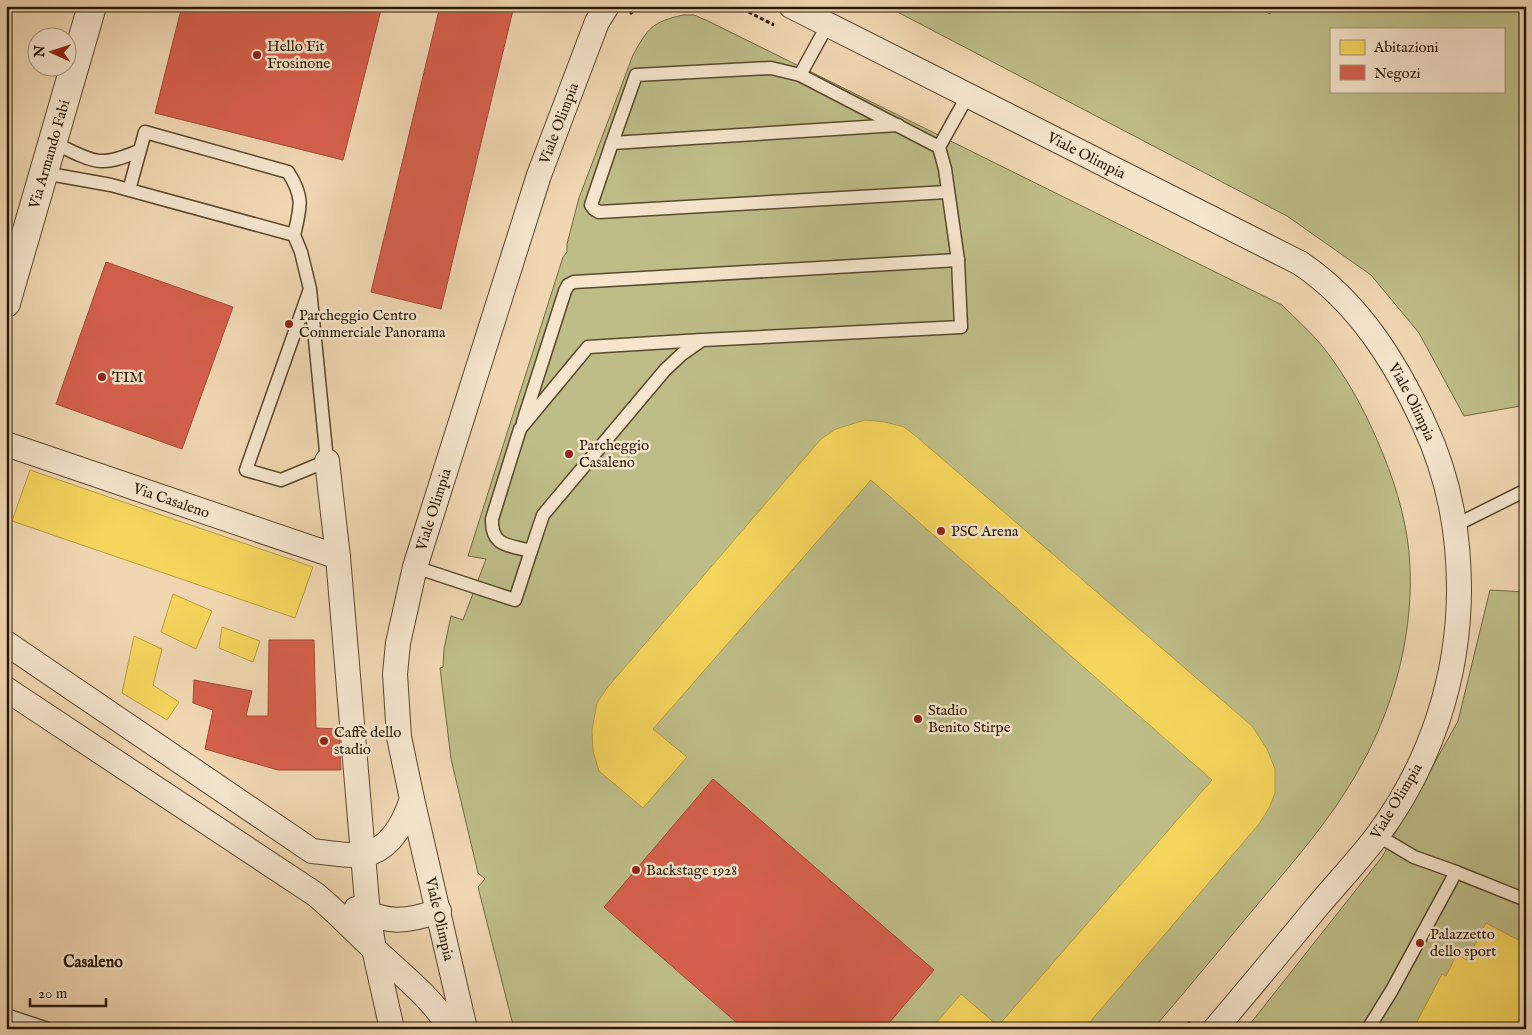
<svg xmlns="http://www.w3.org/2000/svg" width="1532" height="1035" viewBox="0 0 1532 1035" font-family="'IM FELL English',serif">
	<rect width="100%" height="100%" fill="#f0d7b2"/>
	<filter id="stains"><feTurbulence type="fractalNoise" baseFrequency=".004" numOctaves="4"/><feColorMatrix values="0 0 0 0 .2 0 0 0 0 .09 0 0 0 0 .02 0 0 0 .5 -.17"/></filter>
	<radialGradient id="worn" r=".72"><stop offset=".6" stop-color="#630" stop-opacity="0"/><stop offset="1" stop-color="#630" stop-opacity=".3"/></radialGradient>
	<g fill="#bebd88" stroke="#726a45" fill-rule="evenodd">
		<path d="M886,6h368l16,8 4,-8h252v399l-62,11 -45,-83 -48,-58 -84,-59zM1331,29h172v62h-172z"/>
		<path d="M683,15h11l14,6 574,284c14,14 29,27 41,42 23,29 41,62 55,95 15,35 27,71 31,110 7,78 -15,159 -55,226 -26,44 -59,82 -92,121 -36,43 -72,87 -109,130h-639l-36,-142 7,-8 -7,-6 -27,-114 -11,-91 3,-1 1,-18 7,-33 12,4 23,-61 -18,-3 95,-299 4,-5v-8l12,-46 54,-143c15,-27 19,-33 50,-40z"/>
		<path d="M1490,590l36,2v437h-280l136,-172 76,-136z"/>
	</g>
	<g fill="#f6d55c" stroke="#b89c41">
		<path d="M865,420l20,2 19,5 13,10 335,289 15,23 8,20v24l-6,15 -10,16 -175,205h-153l30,-35 37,32 214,-246 -341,-300 -218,249 34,28 -44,51 -44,-37 -6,-20 -1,-21 5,-27 10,-15 214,-249 15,-10z"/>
		<path d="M30,470l283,97 -18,51 -283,-97z"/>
		<path d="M173,594l39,17 -16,38 -35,-17z"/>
		<path d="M222,627l38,14 -7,21 -34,-14z"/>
		<path d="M134,636l28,13 -9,36 26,17 -12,18 -45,-27z"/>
		<path d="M1486,923l40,21v85h-113l29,-55 4,2 11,-22 10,6z"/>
	</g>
	<g fill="#d6604d" stroke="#a24a36">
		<path d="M182,6h200l-39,154 -188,-47z"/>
		<path d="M440,6h74l-73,303 -70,-17z"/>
		<path d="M106,262l127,45 -51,142 -126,-45z"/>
		<path d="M269,640h45l2,88 23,1 2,41h-63l-73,-21 8,-39 -20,-7 1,-23 58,11 -6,25h22z"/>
		<path d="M713,779l221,191 -50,59h-140l-140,-122z"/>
	</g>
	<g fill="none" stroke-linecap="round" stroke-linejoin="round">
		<defs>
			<g id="service">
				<path d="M800,75l28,-51"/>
				<path d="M898,125l-286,18 -21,62 3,4 5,3 348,-20"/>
				<path d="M53,142c12,6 35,19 48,19 13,1 27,-6 38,-10"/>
				<path d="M612,143l24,-68 135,-7 29,7 139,72"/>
				<path d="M44,173l67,12 183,50c7,-29 10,-38 -6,-63l-143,-40 -16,58"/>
				<path d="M294,235l7,17 9,37 17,172 -46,19 -35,-10 64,-181"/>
				<path d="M702,340l-20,14 -17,16 -122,145 -12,36c-22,-6 -40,-4 -39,-32l28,-90 68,-82 114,-7 259,-13 -3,-67 -13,-91 -6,-22 29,-52"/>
				<path d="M523,422l42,-131 3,-6 6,-3 384,-22"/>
				<path d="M1456,525l70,-35"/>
				<path d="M415,567l100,33 16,-49"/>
				<path d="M1377,835l37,22 42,15 70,28"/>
				<path d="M6,1015l42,14"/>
				<path d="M1368,1029l24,-39 64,-118"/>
			</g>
			<g id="minor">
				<path id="s1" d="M791,6l509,257c58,39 95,98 124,161 25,53 35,107 35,165 0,89 -29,176 -82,247 -19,25 -41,48 -61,72 -33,40 -67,81 -101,121"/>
				<path id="s2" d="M6,444l332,113"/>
				<path d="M327,461l11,96 30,357 6,35 18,80"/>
				<path d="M6,643l306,208c11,1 41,6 51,4 27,-5 41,-32 49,-56"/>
				<path d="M6,689l309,205c21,17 39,37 59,55 27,25 57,48 77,80"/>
				<path d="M356,909c34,14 48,14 83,2"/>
				<path id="s3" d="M465,1029l-53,-230 -13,-62 -4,-63 3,-31 17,-76 124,-392 58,-153 10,-16"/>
			</g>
			<g id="tertiary">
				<path id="s4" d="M6,303l86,-297"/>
			</g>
		</defs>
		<use href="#service" stroke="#59482e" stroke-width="15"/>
		<use href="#minor" stroke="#59482e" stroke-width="26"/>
		<use href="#tertiary" stroke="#59482e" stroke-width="30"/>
		<g stroke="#271802" stroke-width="3" stroke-dasharray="4 2.5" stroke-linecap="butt">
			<path d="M737,6l37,19"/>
			<path d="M630,14l9,-8"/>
			<path d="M1184,1029l6,-7"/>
		</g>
		<use href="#service" stroke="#f5e5cd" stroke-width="12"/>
		<use href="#minor" stroke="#f5e5cd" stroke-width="24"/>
		<use href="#tertiary" stroke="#f5e5cd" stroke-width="28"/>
	</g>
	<g fill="#8f2418" stroke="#f5e5cd" stroke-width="2">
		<circle cx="257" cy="55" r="5"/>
		<circle cx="289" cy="324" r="5"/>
		<circle cx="102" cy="377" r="5"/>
		<circle cx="569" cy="454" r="5"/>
		<circle cx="941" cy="531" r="5"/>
		<circle cx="918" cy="719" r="5"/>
		<circle cx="324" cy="741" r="5"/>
		<circle cx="636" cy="870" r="5"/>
		<circle cx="1420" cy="943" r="5"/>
	</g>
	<g text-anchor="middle" stroke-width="5" stroke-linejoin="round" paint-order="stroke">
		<g font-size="15" fill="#271802" stroke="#f5e5cd" text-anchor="start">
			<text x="267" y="51">Hello Fit<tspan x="267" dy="17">Frosinone</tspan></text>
			<text x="299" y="320">Parcheggio Centro<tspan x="299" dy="17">Commerciale Panorama</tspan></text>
			<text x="112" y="382">TIM</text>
			<text x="579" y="450">Parcheggio<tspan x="579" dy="17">Casaleno</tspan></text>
			<text x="951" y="536">PSC Arena</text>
			<text x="928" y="715">Stadio<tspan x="928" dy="17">Benito Stirpe</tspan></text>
			<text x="334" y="737">Caffè dello<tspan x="334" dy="17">stadio</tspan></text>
			<text x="646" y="875">Backstage 1928</text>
			<text x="1430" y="939">Palazzetto<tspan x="1430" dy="17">dello sport</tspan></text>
		</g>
		<g font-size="15" fill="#271802" stroke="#f5e5cd">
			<text dy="5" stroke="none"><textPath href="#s3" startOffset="938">Viale Olimpia</textPath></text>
			<text dy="5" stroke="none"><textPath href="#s4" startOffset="155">Via Armando Fabi</textPath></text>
			<text dy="5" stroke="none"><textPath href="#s1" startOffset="331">Viale Olimpia</textPath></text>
			<text dy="5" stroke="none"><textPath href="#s1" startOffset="751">Viale Olimpia</textPath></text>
			<text dy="5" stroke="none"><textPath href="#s2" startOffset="175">Via Casaleno</textPath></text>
			<text dy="5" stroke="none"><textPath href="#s3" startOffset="532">Viale Olimpia</textPath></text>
			<text transform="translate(1396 801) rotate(-59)" y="5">Viale Olimpia</text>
			<text transform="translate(440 919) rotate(77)" y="5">Viale Olimpia</text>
		</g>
		<g font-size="16" font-weight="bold" fill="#271802" stroke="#f5e5cd">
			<text x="93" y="967">Casaleno</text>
		</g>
	</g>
	<rect width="1532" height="1035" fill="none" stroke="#f0d7b2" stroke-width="25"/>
	<rect x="8" y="8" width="1517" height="1020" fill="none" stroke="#271802" stroke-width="2.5"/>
	<rect x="12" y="12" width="1507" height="1010" fill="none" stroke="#271802"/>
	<rect x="1330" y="28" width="175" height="65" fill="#f5e5cd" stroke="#a3937c"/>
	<rect x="1340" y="40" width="25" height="15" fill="#f6d55c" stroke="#a3937c"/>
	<text x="1374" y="52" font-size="15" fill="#271802">Abitazioni</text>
	<rect x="1340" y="65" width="25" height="15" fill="#d6604d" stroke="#a3937c"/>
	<text x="1374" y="78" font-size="15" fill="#271802">Negozi</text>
	<g transform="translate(52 52) rotate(273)"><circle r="24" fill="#f5e5cd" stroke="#a3937c"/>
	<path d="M0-4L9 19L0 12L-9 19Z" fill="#8f2418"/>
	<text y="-8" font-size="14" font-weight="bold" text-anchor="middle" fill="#271802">N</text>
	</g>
	<path d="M30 998v8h76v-8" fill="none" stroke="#271802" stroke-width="2.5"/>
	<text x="38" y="998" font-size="15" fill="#271802" stroke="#f5e5cd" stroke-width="4" paint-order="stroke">20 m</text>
	<rect width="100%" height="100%" filter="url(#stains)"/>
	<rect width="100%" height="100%" fill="url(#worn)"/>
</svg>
